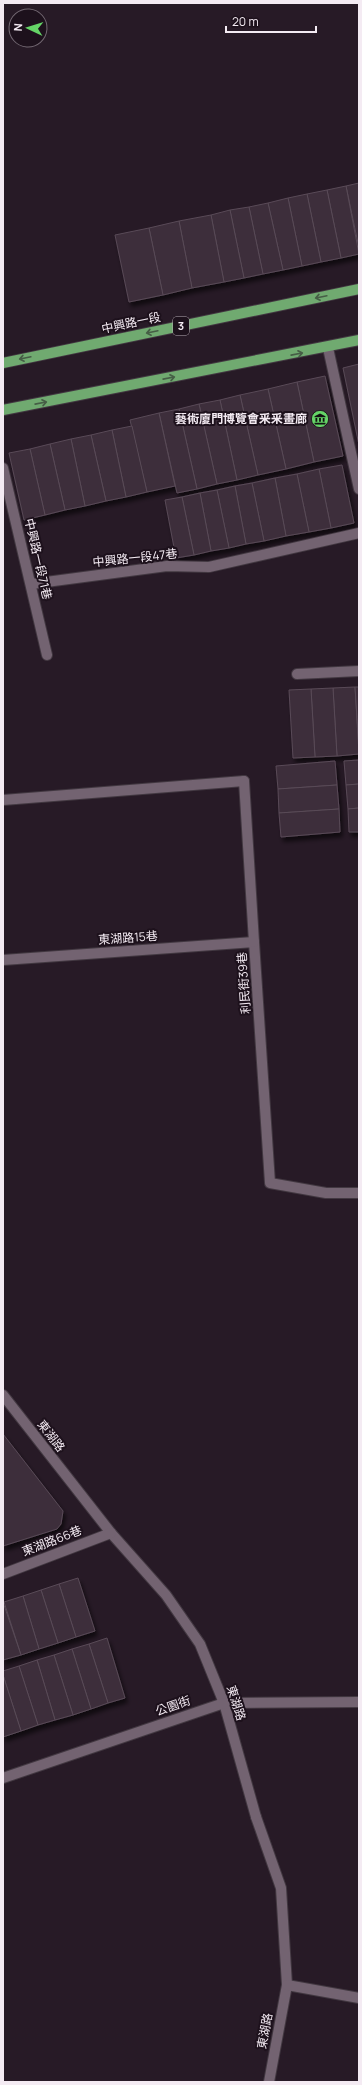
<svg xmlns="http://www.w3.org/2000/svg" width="362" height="2085" viewBox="0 0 362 2085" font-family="Manrope,'Noto Sans TC',sans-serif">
	<defs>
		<filter id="shadow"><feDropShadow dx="2.5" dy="4.5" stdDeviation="2" flood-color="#0009"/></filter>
	</defs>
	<rect width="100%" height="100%" fill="#271a26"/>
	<g fill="#3c2e3a" stroke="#594a57" filter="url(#shadow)">
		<path d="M359,183v65l-13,-62z"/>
		<path d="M346,186l13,68 -18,4 -14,-68z"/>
		<path d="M327,190l14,68 -20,4 -14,-68z"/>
		<path d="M307,194l14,68 -19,4 -14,-68z"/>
		<path d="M288,198l14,68 -19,4 -15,-67z"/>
		<path d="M268,203l15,67 -20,4 -14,-67z"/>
		<path d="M249,207l14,67 -19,4 -14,-68z"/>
		<path d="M230,210l14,68 -20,4 -13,-67z"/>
		<path d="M211,215l13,67 -32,6 -13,-67z"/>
		<path d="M179,221l13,67 -29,7 -14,-67z"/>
		<path d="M149,228l14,67 -34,7 -14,-67z"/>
		<path d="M359,364v81l-16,-77z"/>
		<path d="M325,376l18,80 -29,6 -17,-80z"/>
		<path d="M297,382l17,80 -28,7 -18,-80z"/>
		<path d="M268,389l18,80 -28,6 -18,-80z"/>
		<path d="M240,395l18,80 -21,5 -17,-80z"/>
		<path d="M220,400l17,80 -20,4 -18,-80z"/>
		<path d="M199,404l18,80 -20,5 -18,-80z"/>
		<path d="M179,409l18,80 -20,4 -18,-80z"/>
		<path d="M159,413l16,73 -28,6 -17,-72z"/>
		<path d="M132,426l15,66 -21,5 -14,-67z"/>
		<path d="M112,430l14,67 -20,4 -15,-66z"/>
		<path d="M91,435l15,66 -21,5 -14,-67z"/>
		<path d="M71,439l14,67 -20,4 -15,-66z"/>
		<path d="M50,444l15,66 -20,5 -15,-66z"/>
		<path d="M30,449l15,66 -21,5 -15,-67z"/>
		<path d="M342,465l12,58 -23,5 -12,-59z"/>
		<path d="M319,469l12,59 -22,4 -12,-58z"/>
		<path d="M297,474l12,58 -23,4 -11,-58z"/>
		<path d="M275,478l11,58 -22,5 -12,-58z"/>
		<path d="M252,483l12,58 -18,3 -11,-58z"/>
		<path d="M235,486l11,58 -17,4 -12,-58z"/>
		<path d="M217,490l12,58 -18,3 -11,-58z"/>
		<path d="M200,493l11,58 -17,4 -12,-58z"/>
		<path d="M182,497l12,58 -18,3 -11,-58z"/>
		<path d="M355,687l4,67 -22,2 -4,-68z"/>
		<path d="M355,687h4v61z"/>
		<path d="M333,688l4,68 -22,1 -4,-68z"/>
		<path d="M311,689l4,68 -22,1 -4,-68z"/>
		<path d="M359,760v24l-13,1 -2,-24z"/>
		<path d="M335,761l2,24 -59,4 -2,-23z"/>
		<path d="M359,784v24l-11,1 -2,-24z"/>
		<path d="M337,785l2,24 -60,4 -1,-24z"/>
		<path d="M359,808v24h-10l-1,-23z"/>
		<path d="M339,809l1,23 -59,5 -2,-24z"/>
		<path d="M3,1434l60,77 -2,13 -4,5 -54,17z"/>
		<path d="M78,1578l17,53 -19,6 -17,-53z"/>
		<path d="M59,1584l17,53 -18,6 -17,-53z"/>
		<path d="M41,1590l17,53 -19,6 -16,-53z"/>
		<path d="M23,1596l16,53 -18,6 -17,-53z"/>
		<path d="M3,1602l18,53 -18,5z"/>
		<path d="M107,1638l18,60 -17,5 -19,-59z"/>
		<path d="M89,1644l19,59 -17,6 -19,-60z"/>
		<path d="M72,1649l19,60 -18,6 -19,-60z"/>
		<path d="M54,1655l19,60 -18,5 -18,-60z"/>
		<path d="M37,1660l18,60 -17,5 -19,-59z"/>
		<path d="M19,1666l19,59 -17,6 -18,-56v-4z"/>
		<path d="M3,1675l18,56 -18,6z"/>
	</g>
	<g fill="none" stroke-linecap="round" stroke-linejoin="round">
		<defs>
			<g id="lane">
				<path d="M328,348l31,141"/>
				<path d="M3,468l44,187"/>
				<path d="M31,584l136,-18 42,1 150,-34"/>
				<path d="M3,800l241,-19"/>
				<path d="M3,960l251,-18 16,241 56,10h33"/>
				<path d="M256,1817l25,71 6,97 -18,97"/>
				<path d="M287,1985l72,13"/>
			</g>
			<g id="street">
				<path d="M297,674l62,-3"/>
				<path d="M244,781l10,161"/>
				<path d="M3,1395l108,138 55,62 34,49 24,59 32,114"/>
				<path d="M3,1574l108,-41"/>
				<path d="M3,1778l221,-75 135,-1"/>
			</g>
			<g id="primary">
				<path d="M3,363l356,-74"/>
				<path d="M3,410l356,-70"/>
			</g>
		</defs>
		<use href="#lane" stroke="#423841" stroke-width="12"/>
		<use href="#street" stroke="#423841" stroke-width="12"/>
		<use href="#primary" stroke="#423841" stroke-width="12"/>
		<use href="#lane" stroke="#736371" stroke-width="10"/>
		<use href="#street" stroke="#736371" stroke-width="10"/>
		<use href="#primary" stroke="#70aa70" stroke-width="10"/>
	</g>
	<defs><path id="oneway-shaft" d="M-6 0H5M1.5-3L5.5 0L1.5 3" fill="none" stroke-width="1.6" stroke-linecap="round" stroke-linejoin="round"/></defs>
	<g stroke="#465e46">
		<use href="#oneway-shaft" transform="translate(321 297) rotate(168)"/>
		<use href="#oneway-shaft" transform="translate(152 332) rotate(168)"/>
		<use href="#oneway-shaft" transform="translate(297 354) rotate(-11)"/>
		<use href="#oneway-shaft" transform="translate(25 358) rotate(168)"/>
		<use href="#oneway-shaft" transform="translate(169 378) rotate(-11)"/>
		<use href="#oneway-shaft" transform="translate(41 403) rotate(-11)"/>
	</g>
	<defs>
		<symbol id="museum-disc" viewBox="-11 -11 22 22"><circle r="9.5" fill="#65d467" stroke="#1d111c"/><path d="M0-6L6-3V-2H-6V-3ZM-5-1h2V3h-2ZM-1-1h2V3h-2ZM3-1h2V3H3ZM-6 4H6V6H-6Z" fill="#111"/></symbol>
	</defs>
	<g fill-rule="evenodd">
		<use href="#museum-disc" x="310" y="409" width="20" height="20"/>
	</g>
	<g text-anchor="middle" stroke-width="4" stroke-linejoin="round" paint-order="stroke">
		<rect fill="#1d111c" stroke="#b4aab2" stroke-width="1" x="173" y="317" width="16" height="18" rx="3"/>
		<g font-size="11" font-weight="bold" fill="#f4ebf3">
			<text x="181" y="330">3</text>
		</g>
		<g font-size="12" fill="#f4ebf3" stroke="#1d111c">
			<text transform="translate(131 323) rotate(-12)" y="4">中興路一段</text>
			<text transform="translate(135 558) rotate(-6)" y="4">中興路一段47巷</text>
			<text transform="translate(38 559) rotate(77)" y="4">中興路一段71巷</text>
			<text transform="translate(128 938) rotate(-4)" y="4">東湖路15巷</text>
			<text transform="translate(244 983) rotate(-94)" y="4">利民街39巷</text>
			<text transform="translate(51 1436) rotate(52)" y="4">東湖路</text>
			<text transform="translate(52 1541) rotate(-21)" y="4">東湖路66巷</text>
			<text transform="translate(236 1703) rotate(72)" y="4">東湖路</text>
			<text transform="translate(173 1706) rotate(-19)" y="4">公園街</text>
			<text transform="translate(265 2031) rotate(-79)" y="4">東湖路</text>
		</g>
		<g font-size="12" font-weight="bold" fill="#f4ebf3" stroke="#1d111c" text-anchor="end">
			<text x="307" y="423">藝術廈門博覽會釆釆畫廊</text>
		</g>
	</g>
	<rect width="362" height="2085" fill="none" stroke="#f4ebf3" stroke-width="8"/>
	<g transform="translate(28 28) rotate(274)"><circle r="19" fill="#1d111c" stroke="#736872"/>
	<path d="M0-3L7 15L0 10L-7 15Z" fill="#65d467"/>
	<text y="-6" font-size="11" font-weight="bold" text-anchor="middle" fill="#f4ebf3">N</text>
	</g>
	<path d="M226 26v6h90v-6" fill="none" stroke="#f4ebf3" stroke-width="2"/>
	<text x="232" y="26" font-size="12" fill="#f4ebf3" stroke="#1d111c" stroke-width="3" paint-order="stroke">20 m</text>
</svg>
